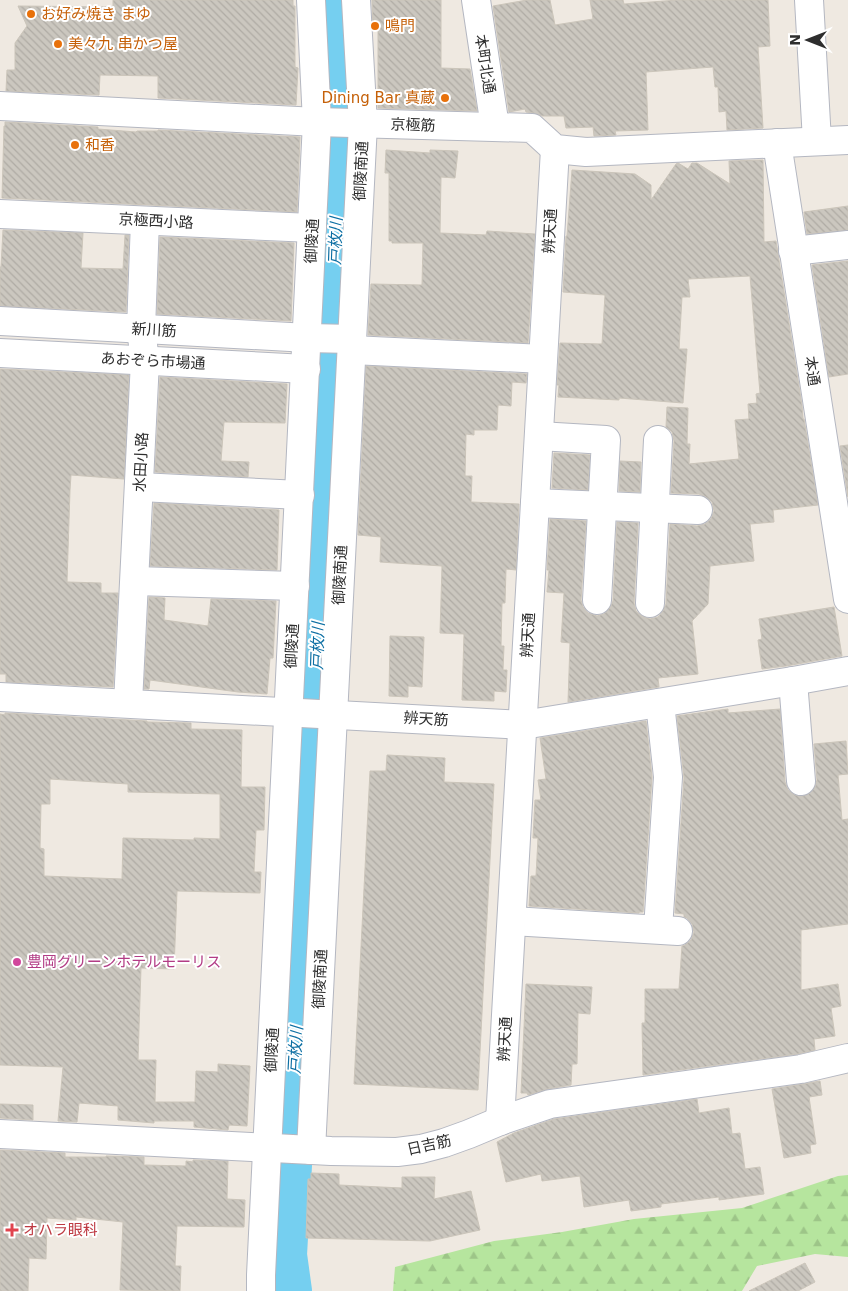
<svg xmlns="http://www.w3.org/2000/svg" width="848" height="1291" viewBox="0 0 848 1291" font-family="'DejaVu Sans','Noto Sans JP',sans-serif">
	<defs>
		<pattern id="forest-firs" width="22" height="20" patternUnits="userSpaceOnUse" patternTransform="scale(1.25)"><rect width="22" height="20" fill="#b6e59e"/><path d="M5 1l3.5 6h-7zM16 11l3.5 6h-7z" fill="#9dc588"/></pattern>
		<pattern id="building-back-hatch" width="6" height="6" patternUnits="userSpaceOnUse" patternTransform="scale(1.25)"><rect width="6" height="6" fill="#cbc7bf"/><path d="M-1 5l2 2M0 0l6 6M5-1l2 2" fill="none" stroke="#afaba4"/></pattern>
	</defs>
	<rect width="100%" height="100%" fill="#efe9e1"/>
	<path fill="url(#forest-firs)" d="M848,1175v82l-33,-3 -58,12 -15,25h-349l2,-24 99,-26 68,-9 72,-13 108,-11 96,-32z"/>
	<g fill="none" stroke-linecap="round" stroke-linejoin="round">
		<path stroke="#75cff0" stroke-width="46" d="M289,1291l-5,-36 32,-574 22,-520v-51l-6,-110"/>
	</g>
	<g fill="url(#building-back-hatch)" stroke="#cbc5ba" fill-rule="evenodd">
		<path d="M113,0h180v6h2v61l3,1 -2,37 -138,-7v-22l-58,-1 -1,20 -93,-4 1,-21h8v-27l12,-17 -9,-20 95,1z"/>
		<path d="M372,0h69v68l29,1 7,42 -99,-3v-78h-5z"/>
		<path d="M527,0h23l5,25 38,-6 -3,-19h33l1,4 54,-4h90l2,46 -12,1 5,81 -36,2 -1,-19 -7,1 -1,-25h-3l-2,-20 -67,5 2,58 -33,1 1,4 -22,1 -1,-9 -27,1 -2,-12h-22l-9,-3 -7,-1 -1,-3 -16,3 -16,-106z"/>
		<path d="M5,122l93,5v2l38,3 1,-1h21v-1l142,7 -3,75 -295,-14 2,-72h1z"/>
		<path d="M386,150l44,3v-3l28,1 -3,27 -14,-1 -1,56 46,2 1,-4 48,3 -7,109 -160,-8 3,-51 51,1 1,-42h-31v-2h-3v-68h-4z"/>
		<path d="M763,160l1,82 12,-1 26,164 1,14h1l14,86 -45,5 1,12 -24,2 4,37 -44,5 -2,38 -16,17 6,53 -40,4 1,9 -91,15 2,-59 -9,-1 3,-49 -17,-1 2,-22h-2l3,-51 36,2 -5,79 2,7 5,6 9,3 7,-2 6,-6 3,-7 4,-79 21,1 -4,80 2,8 6,5 8,3 8,-2 5,-6 3,-7 4,-80 27,2 8,-2 6,-5 3,-8 -2,-9 -6,-5 -7,-3 -28,-1 3,-52 -2,-9 -6,-5 1,-20 21,1 -1,36h3l-1,20 50,-5 -4,-39 14,-1 -1,-15 9,-1 -1,-9 4,-1 -10,-117 -62,3 2,18h-8l-3,52h8l-4,54 -64,-5v2l-61,-3 1,-12h-2l3,-42 42,1 3,-49 -42,-3 3,-56h1l5,-66 63,4 16,11v15l25,-36 2,-1 10,6 4,-6h5l33,21 -1,-23z"/>
		<path d="M848,206v24l-41,4 -3,-22z"/>
		<path d="M3,230l80,3 -2,35 42,1 2,-34h4l-3,77 -126,-6v-39h1z"/>
		<path d="M160,237l134,6 -3,78 -134,-7z"/>
		<path d="M848,261v113l-19,3 -17,-112z"/>
		<path d="M366,366l161,8 -1,9 -14,-1 -1,24 -13,-1 -1,25h-23v5l-8,-1 -1,42h7l-1,26 48,2 -3,66 -10,-1 -1,34h-3l-1,43h3l-1,24h4l-1,22 -12,-1v10l-32,-1 2,-66 -24,-1 2,-67 -62,-4 1,-25 -23,-2z"/>
		<path d="M0,369l129,6 -5,104 -53,-4 -1,15 -3,92 34,1v10h17l-5,94 -107,-5v-8h-6z"/>
		<path d="M160,377l127,7 -2,39 -61,-1 -3,39 28,1 -1,15 -93,-5z"/>
		<path d="M848,445v52l-8,-51z"/>
		<path d="M554,453l36,2 -2,35 -36,-2z"/>
		<path d="M620,461l21,1 -1,30 -21,-1z"/>
		<path d="M154,503l125,7 -2,60 -127,-4z"/>
		<path d="M149,597l16,1 -1,22 44,6 3,-27 65,2 -3,57h-3l-3,36 -29,-2 -88,-12 -1,9h-5z"/>
		<path d="M834,607l8,49 -56,10 -24,3 -4,-29 4,-1 -3,-20z"/>
		<path d="M390,636l34,1 -2,50 -14,-1v11l-19,-1z"/>
		<path d="M728,709v4l52,-4 5,73 3,8 7,5 8,1 6,-2 6,-7 2,-7 -3,-36 32,-3 2,33 -10,1 4,45 6,-1v105l-47,6v60l37,-6 3,22 -10,2 4,28 -21,3 1,11 -17,4 -155,21 -1,-52h3v-34h34l3,-43 3,-1 6,-5 3,-8 -2,-8 -5,-6 -3,-1v-3l-9,-1 9,-135 -7,-62z"/>
		<path d="M5,713l142,8v1l44,1v6l51,1 -1,57h24l-1,43h-8l-2,42h7l-1,21 -83,-2 -3,78 -33,-1 -3,92h18l-1,42h40l1,-31 22,1v-8l32,2 -3,60 -18,-1 -1,5 -34,-3v-6h-40v2l-36,-3v-14l-39,-3 -2,19 -19,-1 5,-54 -63,-2v-351l5,1zM50,779l78,5v8l92,2v45l-26,-1v2l-71,-2 -1,41 -78,-3v-27l-4,-1 1,-44h9z"/>
		<path d="M646,721l6,56 -9,135h-4v1l-110,-7 2,-30h5l2,-38h-5l2,-38h6l-3,-20 8,-1 -6,-41z"/>
		<path d="M387,755l58,3 -1,24 50,2 -16,306 -124,-6 16,-313h16z"/>
		<path d="M526,984l66,3 -2,27 -12,-1 -1,51h-5l-1,21 -23,4 -20,6 -1,-2h-6z"/>
		<path d="M820,1081l2,14 -13,2 7,47 -6,1 1,8 -27,5 -12,-69 31,-5z"/>
		<path d="M697,1099l2,14 30,-5 3,26 8,-1 5,36 15,-2 4,27 -45,6v-3l-58,7v3l-30,4 -2,-11 -45,7 -4,-31 -38,5 -1,-7 -35,8 -9,-40 17,-9 40,-14z"/>
		<path d="M0,1104l33,1v15l-33,-2z"/>
		<path d="M0,1150l65,3v4h41v-1l38,1v8l42,1v-5l7,1v-2l35,1 -1,38 18,1 -1,27 -67,-1 -2,40h6l-1,25 -60,-1 3,-68 -47,-5v3l-29,-2 -1,41 -17,-1 -1,33h-28z"/>
		<path d="M311,1173l28,1v11l63,3v-11h33l-1,22 37,-8 9,39 -50,11 -124,-3 2,-59h3z"/>
		<path d="M805,1263l10,19 -17,9h-49z"/>
	</g>
	<g fill="none" stroke-linecap="round" stroke-linejoin="round">
		<defs>
			<g id="minor">
				<path d="M476,0l19,127"/>
				<path d="M809,0l8,141"/>
				<path d="M0,106l317,16 215,6 23,21 31,3 262,-12"/>
				<path d="M777,143l71,456"/>
				<path d="M0,214l312,14"/>
				<path d="M793,251l55,-6"/>
				<path d="M0,321l308,17 44,1"/>
				<path d="M352,350l191,9"/>
				<path d="M0,353l306,16"/>
				<path d="M539,436l67,4 -9,160"/>
				<path d="M140,487l160,8"/>
				<path d="M535,503l163,7"/>
				<path d="M135,581l160,5"/>
				<path d="M650,603l8,-163"/>
				<path d="M793,681l8,100"/>
				<path d="M0,697l523,28 270,-44 55,-10"/>
				<path d="M128,703l17,-342 -4,-32 4,-108"/>
				<path d="M512,921l166,10"/>
				<path d="M658,929l10,-152 -8,-74"/>
				<path d="M500,1121l55,-972"/>
				<path d="M0,1134l331,17 66,1 24,-3 23,-6 25,-9 31,-13 50,-17 251,-35 47,-11"/>
				<path d="M311,1150l52,-1026 -7,-124"/>
				<path d="M261,1291v-16l56,-1153 -6,-122"/>
			</g>
		</defs>
		<use href="#minor" stroke="#b4b7c1" stroke-width="30"/>
		<use href="#minor" stroke="#fff" stroke-width="28"/>
	</g>
	<g fill="#e8710a" stroke="#fff" stroke-width="2">
		<circle cx="31" cy="14" r="5"/>
		<circle cx="375" cy="26" r="5"/>
		<circle cx="58" cy="44" r="5"/>
		<circle cx="445" cy="98" r="5"/>
		<circle cx="75" cy="145" r="5"/>
	</g>
	<circle fill="#d1479c" stroke="#fff" stroke-width="2" cx="17" cy="962" r="5"/>
	<path fill="#e0444e" stroke="#fff" stroke-width="2" d="M9.5 1222.5h5v5h5v5h-5v5h-5v-5h-5v-5h5z"/>
	<g text-anchor="middle" stroke-width="4" stroke-linejoin="round" paint-order="stroke">
		<g font-size="15" fill="#c56008" stroke="#fff" text-anchor="start">
			<text x="41" y="19">お好み焼き まゆ</text>
			<text x="385" y="31">鳴門</text>
			<text x="68" y="49">美々九 串かつ屋</text>
			<text x="435" y="103" text-anchor="end">Dining Bar 真蔵</text>
			<text x="85" y="150">和香</text>
		</g>
		<g font-size="15" fill="#2e2e2e" stroke="#fff">
			<text transform="translate(485 64) rotate(81)" y="5">本町北通</text>
			<text transform="translate(413 125) rotate(2)" y="5">京極筋</text>
			<text transform="translate(361 171) rotate(-87)" y="5">御陵南通</text>
			<text transform="translate(156 221) rotate(3)" y="5">京極西小路</text>
			<text transform="translate(550 231) rotate(-87)" y="5">辨天通</text>
			<text transform="translate(312 241) rotate(-87)" y="5">御陵通</text>
			<text transform="translate(154 330) rotate(3)" y="5">新川筋</text>
			<text transform="translate(153 361) rotate(3)" y="5">あおぞら市場通</text>
			<text transform="translate(812 371) rotate(81)" y="5">本通</text>
			<text transform="translate(141 462) rotate(-87)" y="5">水田小路</text>
			<text transform="translate(340 575) rotate(-87)" y="5">御陵南通</text>
			<text transform="translate(528 635) rotate(-87)" y="5">辨天通</text>
			<text transform="translate(292 646) rotate(-87)" y="5">御陵通</text>
			<text transform="translate(426 719) rotate(3)" y="5">辨天筋</text>
			<text transform="translate(320 979) rotate(-87)" y="5">御陵南通</text>
			<text transform="translate(505 1039) rotate(-87)" y="5">辨天通</text>
			<text transform="translate(272 1050) rotate(-87)" y="5">御陵通</text>
			<text transform="translate(429 1145) rotate(-13)" y="5">日吉筋</text>
		</g>
		<g font-size="15" fill="#b23c85" stroke="#fff" text-anchor="start">
			<text x="27" y="967">豊岡グリーンホテルモーリス</text>
		</g>
		<g font-size="15" fill="#be3a42" stroke="#fff" text-anchor="start">
			<text x="23" y="1235">オハラ眼科</text>
		</g>
		<g font-size="16" font-style="italic" fill="#0d6fa3" stroke="#fff">
			<text transform="translate(335 241) rotate(-88)" y="6">戸枚川</text>
			<text transform="translate(317 646) rotate(-88)" y="6">戸枚川</text>
			<text transform="translate(295 1050) rotate(-87)" y="6">戸枚川</text>
		</g>
	</g>
	<g transform="translate(808 40) rotate(270)" stroke="#ffffff" stroke-width="4" paint-order="stroke">
	<path d="M0-4L9 19L0 12L-9 19Z" fill="#2e2e2e"/>
	<text y="-8" font-size="14" font-weight="bold" text-anchor="middle" fill="#2e2e2e">N</text>
	</g>
</svg>
